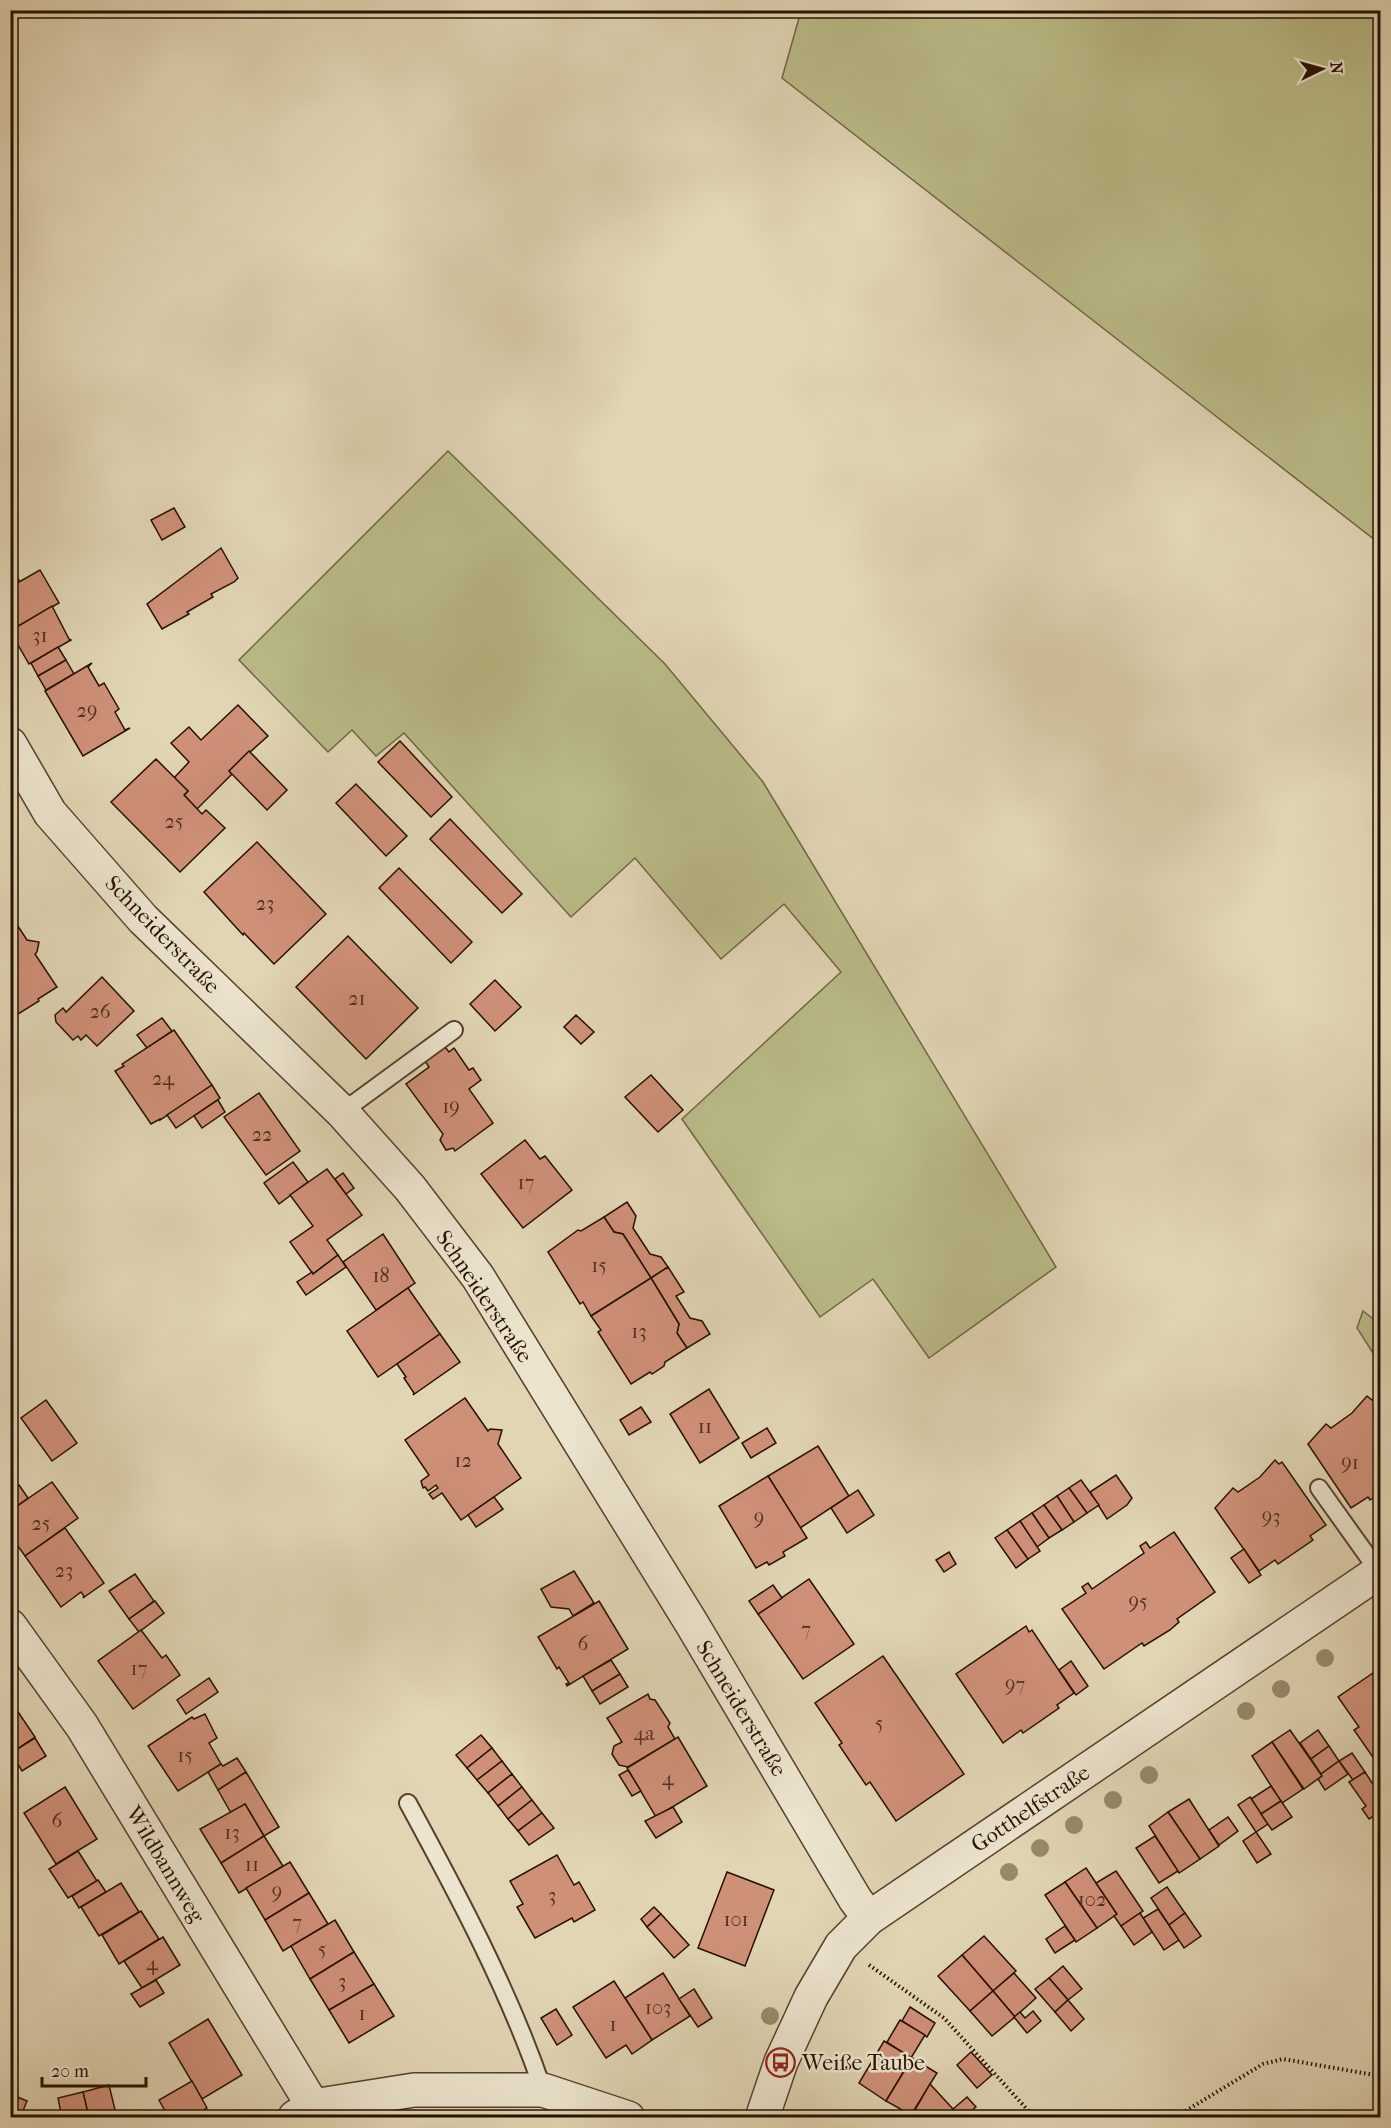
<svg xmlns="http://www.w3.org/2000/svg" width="1391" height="2128" viewBox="0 0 1391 2128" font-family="'IM FELL French Canon',serif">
	<rect width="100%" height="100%" fill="#e1d5b4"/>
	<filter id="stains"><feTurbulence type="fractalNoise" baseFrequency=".00333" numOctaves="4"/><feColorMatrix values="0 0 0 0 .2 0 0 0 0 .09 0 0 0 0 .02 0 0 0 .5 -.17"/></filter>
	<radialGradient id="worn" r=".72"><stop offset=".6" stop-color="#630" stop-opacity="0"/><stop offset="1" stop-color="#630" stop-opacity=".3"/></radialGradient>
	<g fill="#babb88" stroke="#706644" stroke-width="1.5">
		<path d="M801,11h579v533l-598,-466z"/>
		<path d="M448,451l217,213 98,118 293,485 -127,91 -56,-79 -53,38 -138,-198 159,-147 -57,-68 -63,55 -86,-101 -64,59 -167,-184 -28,23 -24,-26 -24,22 -89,-92z"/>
		<path d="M1363,1311l17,13v40l-23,-36z"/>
	</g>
	<g fill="#cf9078" stroke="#271000" stroke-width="1.5">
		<path d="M174,508l11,19 -23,13 -11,-20z"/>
		<path d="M221,548l17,30 -4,4 -23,12 2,3 -26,15 2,2 -27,15 -15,-25z"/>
		<path d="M12,568l8,14 -10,5v-18z"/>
		<path d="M40,570l19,33 -49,28v-44z"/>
		<path d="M52,606l17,33 2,1 -42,24 -19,-33z"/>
		<path d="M58,647l8,13 -28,16 -7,-13z"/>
		<path d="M66,660l8,14 -28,16 -8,-14z"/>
		<path d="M92,663l-4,4 11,19 5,-3 15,26 -4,3 10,18 5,-2 -47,28 -38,-65z"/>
		<path d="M238,705l30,31 -39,35 3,3 -35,35 -13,-14 4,-4 -14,-13 15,-16 -18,-19 18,-16 12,13z"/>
		<path d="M400,741l52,56 -21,20 -53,-55z"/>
		<path d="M249,751l38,39 -20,20 -38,-39z"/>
		<path d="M156,759l32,32 -4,4 18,19 4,-4 19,18 -45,44 -69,-70z"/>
		<path d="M356,784l51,52 -21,20 -50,-53z"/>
		<path d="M450,819l72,75 -20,19 -72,-74z"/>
		<path d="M257,842l69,72 -52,50 -30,-31 -1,2 -39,-43z"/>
		<path d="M399,868l73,74 -21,21 -72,-75z"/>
		<path d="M10,914l17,26 12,2 -2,10 -2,2 22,33 -19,12 1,2 -29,18z"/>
		<path d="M348,936l70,72 -52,51 -70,-72z"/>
		<path d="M102,977l32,34 -37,35 -11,-11 -5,5 -3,-4 -5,4 -17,-18 -1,-7 8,-7 3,4z"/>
		<path d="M495,980l26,27 -26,24 -25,-27z"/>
		<path d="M576,1015l18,17 -13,12 -17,-17z"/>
		<path d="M162,1018l10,13 -25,17 -10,-13z"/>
		<path d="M174,1030l38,55 -52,35v-1l-9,5 -36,-53 9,-5 -2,-2z"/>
		<path d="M445,1047l4,5 5,-4 15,22 4,-2 8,12 -12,9 24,34 -38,28 -2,-3 -7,2 -6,-10 3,-6 -37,-50 23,-17 -4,-6z"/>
		<path d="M651,1075l32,35 -25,22 -33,-35z"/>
		<path d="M212,1085l8,13 -44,30 -9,-13z"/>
		<path d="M259,1093l41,58 -34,24 -42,-58z"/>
		<path d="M218,1100l7,12 -23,16 -8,-12z"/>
		<path d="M525,1140l15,19 5,-3 27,34 -49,38 -42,-54z"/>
		<path d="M293,1162l15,20 -29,22 -15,-21z"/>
		<path d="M327,1169l35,46 -35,25 11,15 -25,19 -23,-32 23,-16 -23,-31z"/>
		<path d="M343,1173l11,15 -8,6 -11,-15z"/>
		<path d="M627,1202l9,14 -3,12 17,26 11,3 7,10 -17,11 -28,-44 -9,-2 -10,-15z"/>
		<path d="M604,1217l10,15 9,2 28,44 -60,38 -8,-14 -3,2 -32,-52 30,-22 3,1z"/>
		<path d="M383,1234l32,49 -39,27 -33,-48z"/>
		<path d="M338,1255l8,12 -40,28 -9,-13 15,-10 1,2z"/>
		<path d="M668,1267l16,25 -8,4 14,22 12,3 8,13 -23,14 -10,-15 2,-9 -28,-46z"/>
		<path d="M651,1278l28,46 -2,9 10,15 -22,14 -1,4 -12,8 -2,-2 -19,12 -33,-52 3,-2 -10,-14z"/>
		<path d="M408,1288l32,46 -62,43 -31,-46z"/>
		<path d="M440,1334l20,28 -47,33 1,-2 -10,-15 2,-1 -9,-13z"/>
		<path d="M709,1389l30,49 -39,25 -30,-49z"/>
		<path d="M1367,1396l5,4 3,-2 5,8v87l-10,7 -2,-3 -17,11 -43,-64 18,-20 5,4 21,-15z"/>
		<path d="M465,1398l23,33 2,-2 12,1 -4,14 23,34 -60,42 -19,-27 -9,6 -4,-5 9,-6 -2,-3 -8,6 -3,-4 -2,1 -2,-7 8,-6 -24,-35z"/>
		<path d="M46,1400l31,43 -25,18 -31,-43z"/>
		<path d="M641,1407l10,15 -22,13 -9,-15z"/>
		<path d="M767,1428l9,15 -25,15 -9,-15z"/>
		<path d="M818,1446l31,50 -49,32 -32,-52z"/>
		<path d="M1275,1460l4,4 3,-2 44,63 -16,11 3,4 -35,24 -3,-4 -16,11 -44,-63 18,-20 5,4 22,-15z"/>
		<path d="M1116,1475l16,23 -5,7 -20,14 -17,-27z"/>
		<path d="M768,1476l39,62 -24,14 2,4 -16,9 -2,-3 -11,6 -37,-62z"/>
		<path d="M1081,1480l18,25 -12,8 -18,-25z"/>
		<path d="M52,1482l26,36 -53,38 -15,-21v-24z"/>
		<path d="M19,1485l9,13 -18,13v-20z"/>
		<path d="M1069,1488l18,25 -13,9 -17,-26z"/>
		<path d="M858,1490l16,25 -27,18 -16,-25z"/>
		<path d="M1057,1496l17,26 -12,8 -18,-25z"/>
		<path d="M494,1497l9,12 -27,18 -8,-12z"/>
		<path d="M1044,1505l18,25 -13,8 -17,-25z"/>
		<path d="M1032,1513l17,25 -12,9 -17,-26z"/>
		<path d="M1020,1521l20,30 -12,8 -21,-29z"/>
		<path d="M65,1528l39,55 -21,15 1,-2 -3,-4 -20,15 -36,-51z"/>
		<path d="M1007,1530l21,29 -12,9 -21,-30z"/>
		<path d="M1174,1532l41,60 -38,27 2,3 -9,8 -26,16 -2,-3 -38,26 -42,-60 24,-16 -4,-6 6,-4 4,6 52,-36 -4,-7 6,-4 4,6z"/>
		<path d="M1244,1549l17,26 -12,8 -18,-25z"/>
		<path d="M949,1552l7,12 -12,8 -8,-12z"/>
		<path d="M574,1571l20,32 -21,13 -4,-7 -18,-2 -10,-18z"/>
		<path d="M135,1574l19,27 -25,18 -20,-28z"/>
		<path d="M809,1579l45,65 -51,35 -45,-65z"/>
		<path d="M773,1585l9,13 -24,16 -9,-13z"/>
		<path d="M155,1601l9,12 -25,19 -10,-13z"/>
		<path d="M599,1601l29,48 -61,37 -1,-2 3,-1 -10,-16 -2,2 -19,-32z"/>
		<path d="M1026,1626l3,6 3,-2 42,63 -17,12 2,3 -36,25 -2,-3 -18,13 -47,-69z"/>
		<path d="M141,1630l21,28 4,-3 14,20 -47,34 -35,-48z"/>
		<path d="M883,1656l81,118 -68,47 -26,-39 -4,3 -27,-40 3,-2 -27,-40z"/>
		<path d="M611,1660l9,14 -28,17 -9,-15z"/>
		<path d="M1071,1661l17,25 -12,9 -17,-25z"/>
		<path d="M1373,1673l7,11v77l-3,2 -23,-33 5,-3 -21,-30z"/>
		<path d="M620,1674l8,13 -28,17 -8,-13z"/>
		<path d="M209,1678l9,14 -32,22 -9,-14z"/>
		<path d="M648,1694l2,5 5,1 15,23 -2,4 7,12 -47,28 -9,-2 -7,-11 2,-8 8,-4 -15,-24z"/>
		<path d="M10,1700l25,37 -24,16 -1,-1z"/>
		<path d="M205,1714l12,24 -8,5 12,21 -43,27 -30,-45 44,-29 2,2z"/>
		<path d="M1290,1730l32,46 -18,13 -32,-47z"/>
		<path d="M1318,1730l11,16 -18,13 -11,-16z"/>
		<path d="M481,1735l11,13 -25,20 -11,-13z"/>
		<path d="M678,1737l29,49 -51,31 -29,-49z"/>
		<path d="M35,1738l11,18 -24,15 -11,-18z"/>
		<path d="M1272,1742l31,47 -21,14 -30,-47z"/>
		<path d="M1329,1746l10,15 -18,13 -10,-15z"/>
		<path d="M492,1748l10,13 -25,19 -10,-12z"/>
		<path d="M1352,1753l13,19 -12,8 -14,-19z"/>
		<path d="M237,1758l9,14 -28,18 -10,-18 13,-8 2,2z"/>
		<path d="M502,1761l10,13 -24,19 -11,-13z"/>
		<path d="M1339,1761l9,13 -23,16 -7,-11 4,-3 -1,-2z"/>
		<path d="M628,1770l13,21 -9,5 -13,-21z"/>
		<path d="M246,1772l33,55 -15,9 -19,-32 -14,9 -13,-23z"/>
		<path d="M1365,1772l15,23v17l-11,7 -7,-10 4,-3 -17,-24z"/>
		<path d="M512,1774l10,13 -24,19 -10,-13z"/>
		<path d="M1271,1786l10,15 -20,13 -10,-15z"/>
		<path d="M65,1787l32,52 -41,25 -32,-51z"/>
		<path d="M522,1787l10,13 -24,19 -10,-13z"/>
		<path d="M1250,1797l18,27 -12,8 -18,-27z"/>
		<path d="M1189,1799l30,47 -19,13 -32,-47z"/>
		<path d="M532,1800l10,13 -24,18 -10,-12z"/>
		<path d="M1281,1801l11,16 -20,13 -11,-16z"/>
		<path d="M245,1804l19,32 -43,27 -21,-34z"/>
		<path d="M673,1807l9,15 -26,16 -11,-17z"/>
		<path d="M1168,1812l32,47 -21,14 -30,-47z"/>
		<path d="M542,1813l12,15 -25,17 -11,-14z"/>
		<path d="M1228,1817l10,14 -19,14 -10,-15z"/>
		<path d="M1256,1832l15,22 -14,9 -14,-22z"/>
		<path d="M264,1836l19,30 -44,27 -18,-30z"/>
		<path d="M1155,1836l23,35 -19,12 -23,-35z"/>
		<path d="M78,1851l19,30 -29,17 -19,-29z"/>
		<path d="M557,1855l17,30 5,-3 16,28 -21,12 -2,-4 -37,20 -18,-31 6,-3 -13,-23z"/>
		<path d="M290,1862l19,31 -44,27 -19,-32z"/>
		<path d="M1086,1868l31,46 -20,14 -32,-46z"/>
		<path d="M1116,1871l27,40 -22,15 -7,-10 3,-2 -21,-31z"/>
		<path d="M727,1872l47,18 -29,76 -47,-18z"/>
		<path d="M98,1880l8,12 -27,16 -7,-12z"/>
		<path d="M1065,1882l32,46 -21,14 -31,-47z"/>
		<path d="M121,1883l18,29 -40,24 -18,-29z"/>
		<path d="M1167,1887l18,26 -16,12 -18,-27z"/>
		<path d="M309,1893l19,31 -45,27 -18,-31z"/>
		<path d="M654,1907l7,7 -14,13 -6,-8z"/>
		<path d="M1158,1909l21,31 -15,10 -21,-32z"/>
		<path d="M141,1911l18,28 -40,25 -17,-29z"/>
		<path d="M1140,1913l12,19 -18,13 -13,-19z"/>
		<path d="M1185,1913l16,23 -17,12 -15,-23z"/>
		<path d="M661,1914l28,31 -15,13 -27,-31z"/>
		<path d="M335,1920l19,32 -44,27 -19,-33z"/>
		<path d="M1065,1926l10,14 -20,13 -9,-14z"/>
		<path d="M984,1936l32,35 -23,20 -31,-36z"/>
		<path d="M163,1937l17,28 -38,23 -18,-27z"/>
		<path d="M354,1952l20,32 -45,26 -19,-31z"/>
		<path d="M962,1955l31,36 -23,20 -32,-35z"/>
		<path d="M1063,1966l19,23 -14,11 -19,-22z"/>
		<path d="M663,1973l27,43 -38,24 -27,-42z"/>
		<path d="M1014,1973l22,25 -21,19 -22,-26z"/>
		<path d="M1049,1978l19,22 -13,12 -20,-23z"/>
		<path d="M156,1980l8,13 -24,14 -9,-13z"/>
		<path d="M614,1981l38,59 -20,14 -6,-9 -20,13 -33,-51z"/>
		<path d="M374,1984l20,32 -45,27 -20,-33z"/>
		<path d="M694,1989l18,29 -14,9 -19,-28z"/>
		<path d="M993,1991l22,26 -23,19 -22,-25z"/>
		<path d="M1068,2000l16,19 -13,12 -16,-19z"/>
		<path d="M910,2007l25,16 -8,14 -25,-16z"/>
		<path d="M556,2009l16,26 -15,10 -16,-27z"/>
		<path d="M1033,2011l8,10 -14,12 -13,-16 6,-5 5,6z"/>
		<path d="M208,2019l34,56 -40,24 -33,-56z"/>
		<path d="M900,2020l25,15 -14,23 -24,-16z"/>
		<path d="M884,2041l28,17 -26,43 -27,-18z"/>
		<path d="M971,2052l21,23 -15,13 -20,-23z"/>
		<path d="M912,2058l25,15 -26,42 -25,-14z"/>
		<path d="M192,2081l15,27 -16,10h-22l-10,-18z"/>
		<path d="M930,2084l23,25 -10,9h-17l-11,-8z"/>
		<path d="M109,2085l7,29 5,-1 2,5h-34l-6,-26z"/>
		<path d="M83,2092l6,26h-27l-4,-20z"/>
		<path d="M10,2094l17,7 -7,17h-10z"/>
		<path d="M967,2097l9,10 -10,8 -4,-5 -5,4 -4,-5z"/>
	</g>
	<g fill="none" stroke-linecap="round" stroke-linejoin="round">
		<defs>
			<g id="service">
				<path d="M342,1112l112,-82"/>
				<path d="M1319,1488l60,84"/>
				<path d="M408,1803c50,92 101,187 135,287"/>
			</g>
			<g id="minor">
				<path d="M10,744l40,69 93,106 199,193 68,76 68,89 214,347 163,275 14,19"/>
				<path d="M10,1626l72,100 231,380"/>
				<path d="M295,2117l18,-11 101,-16h129l85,28"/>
				<path d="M762,2118l19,-56 30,-65 30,-51 28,-28 511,-347"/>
			</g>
		</defs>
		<use href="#service" stroke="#56412d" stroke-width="20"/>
		<use href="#minor" stroke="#56412d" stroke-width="36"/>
		<g stroke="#271000" stroke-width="4" stroke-dasharray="1.5 3" stroke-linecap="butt">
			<path d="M869,1965l75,53 91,100"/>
			<path d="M1174,2118l89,-54 20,-5 97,17"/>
		</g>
		<use href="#service" stroke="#ece4ce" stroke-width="16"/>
		<use href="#minor" stroke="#ece4ce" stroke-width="33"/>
	</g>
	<g fill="#978a6b">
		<circle cx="1325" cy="1658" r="9"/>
		<circle cx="1281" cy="1689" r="9"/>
		<circle cx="1246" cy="1711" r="9"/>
		<circle cx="1149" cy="1775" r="9"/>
		<circle cx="1113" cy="1800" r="9"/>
		<circle cx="1074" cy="1825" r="9"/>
		<circle cx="1040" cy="1848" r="9"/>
		<circle cx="1009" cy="1872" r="9"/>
		<circle cx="770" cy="2016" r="9"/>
	</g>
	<defs>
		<symbol id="bus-ring" viewBox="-11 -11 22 22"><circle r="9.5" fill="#ece4ce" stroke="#8f2418" stroke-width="1.5"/><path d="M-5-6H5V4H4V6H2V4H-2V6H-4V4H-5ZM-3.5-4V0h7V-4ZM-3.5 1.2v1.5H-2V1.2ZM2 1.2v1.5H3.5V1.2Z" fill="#8f2418"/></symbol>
	</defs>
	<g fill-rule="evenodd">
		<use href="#bus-ring" x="764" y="2046" width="33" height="33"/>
	</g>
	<g text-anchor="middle" stroke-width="5" stroke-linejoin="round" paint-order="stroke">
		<g font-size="20" fill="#51301e">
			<text x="40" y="642">31</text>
			<text x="87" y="717">29</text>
			<text x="174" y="828">25</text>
			<text x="265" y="910">23</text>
			<text x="357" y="1005">21</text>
			<text x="100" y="1018">26</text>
			<text x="163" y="1085">24</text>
			<text x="451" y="1113">19</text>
			<text x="262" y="1141">22</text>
			<text x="526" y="1189">17</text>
			<text x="599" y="1272">15</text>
			<text x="381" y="1282">18</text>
			<text x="639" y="1338">13</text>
			<text x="705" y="1433">11</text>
			<text x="463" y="1467">12</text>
			<text x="1350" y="1469">91</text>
			<text x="1271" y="1523">93</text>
			<text x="759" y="1524">9</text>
			<text x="41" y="1530">25</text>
			<text x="64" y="1577">23</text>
			<text x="1138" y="1608">95</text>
			<text x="806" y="1636">7</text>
			<text x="583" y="1650">6</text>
			<text x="139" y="1675">17</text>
			<text x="1015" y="1691">97</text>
			<text x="879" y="1730">5</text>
			<text x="644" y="1740">4a</text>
			<text x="185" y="1762">15</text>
			<text x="668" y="1785">4</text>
			<text x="57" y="1827">6</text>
			<text x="232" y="1839">13</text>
			<text x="252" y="1871">11</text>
			<text x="277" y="1898">9</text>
			<text x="552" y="1902">3</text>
			<text x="1092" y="1906">102</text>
			<text x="736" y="1926">101</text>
			<text x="297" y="1929">7</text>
			<text x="322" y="1956">5</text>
			<text x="152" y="1970">4</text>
			<text x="342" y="1988">3</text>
			<text x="658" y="2014">103</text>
			<text x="362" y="2020">1</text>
			<text x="613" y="2031">1</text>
		</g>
		<g font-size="22" fill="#271000" stroke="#ece4ce">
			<text transform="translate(163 934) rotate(46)" y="8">Schneiderstraße</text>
			<text transform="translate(485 1296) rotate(56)" y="8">Schneiderstraße</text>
			<text transform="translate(742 1708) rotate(59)" y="8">Schneiderstraße</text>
			<text transform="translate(1030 1808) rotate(-34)" y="8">Gotthelfstraße</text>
			<text transform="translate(166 1864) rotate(59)" y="8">Wildbannweg</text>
		</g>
		<g font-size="22" fill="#271000" stroke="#ece4ce" text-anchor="start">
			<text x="802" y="2070">Weiße Taube</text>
		</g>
	</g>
	<rect width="1391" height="2128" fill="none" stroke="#e1d5b4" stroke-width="36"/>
	<rect x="12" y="12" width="1367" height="2104" fill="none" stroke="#271000" stroke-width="3"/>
	<rect x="18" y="18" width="1355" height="2092" fill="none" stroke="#271000" stroke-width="1.5"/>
	<g transform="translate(1322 69) rotate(85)" stroke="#ece4ce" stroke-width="4.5" paint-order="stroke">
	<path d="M0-4.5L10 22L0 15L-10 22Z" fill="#271000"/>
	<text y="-9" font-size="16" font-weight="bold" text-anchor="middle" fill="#271000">N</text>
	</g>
	<path d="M42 2077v9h104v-9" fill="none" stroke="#271000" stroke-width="3"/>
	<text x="51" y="2077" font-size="18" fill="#271000" stroke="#ece4ce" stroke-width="4.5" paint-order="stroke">20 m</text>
	<rect width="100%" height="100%" filter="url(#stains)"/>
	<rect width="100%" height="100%" fill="url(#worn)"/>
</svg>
